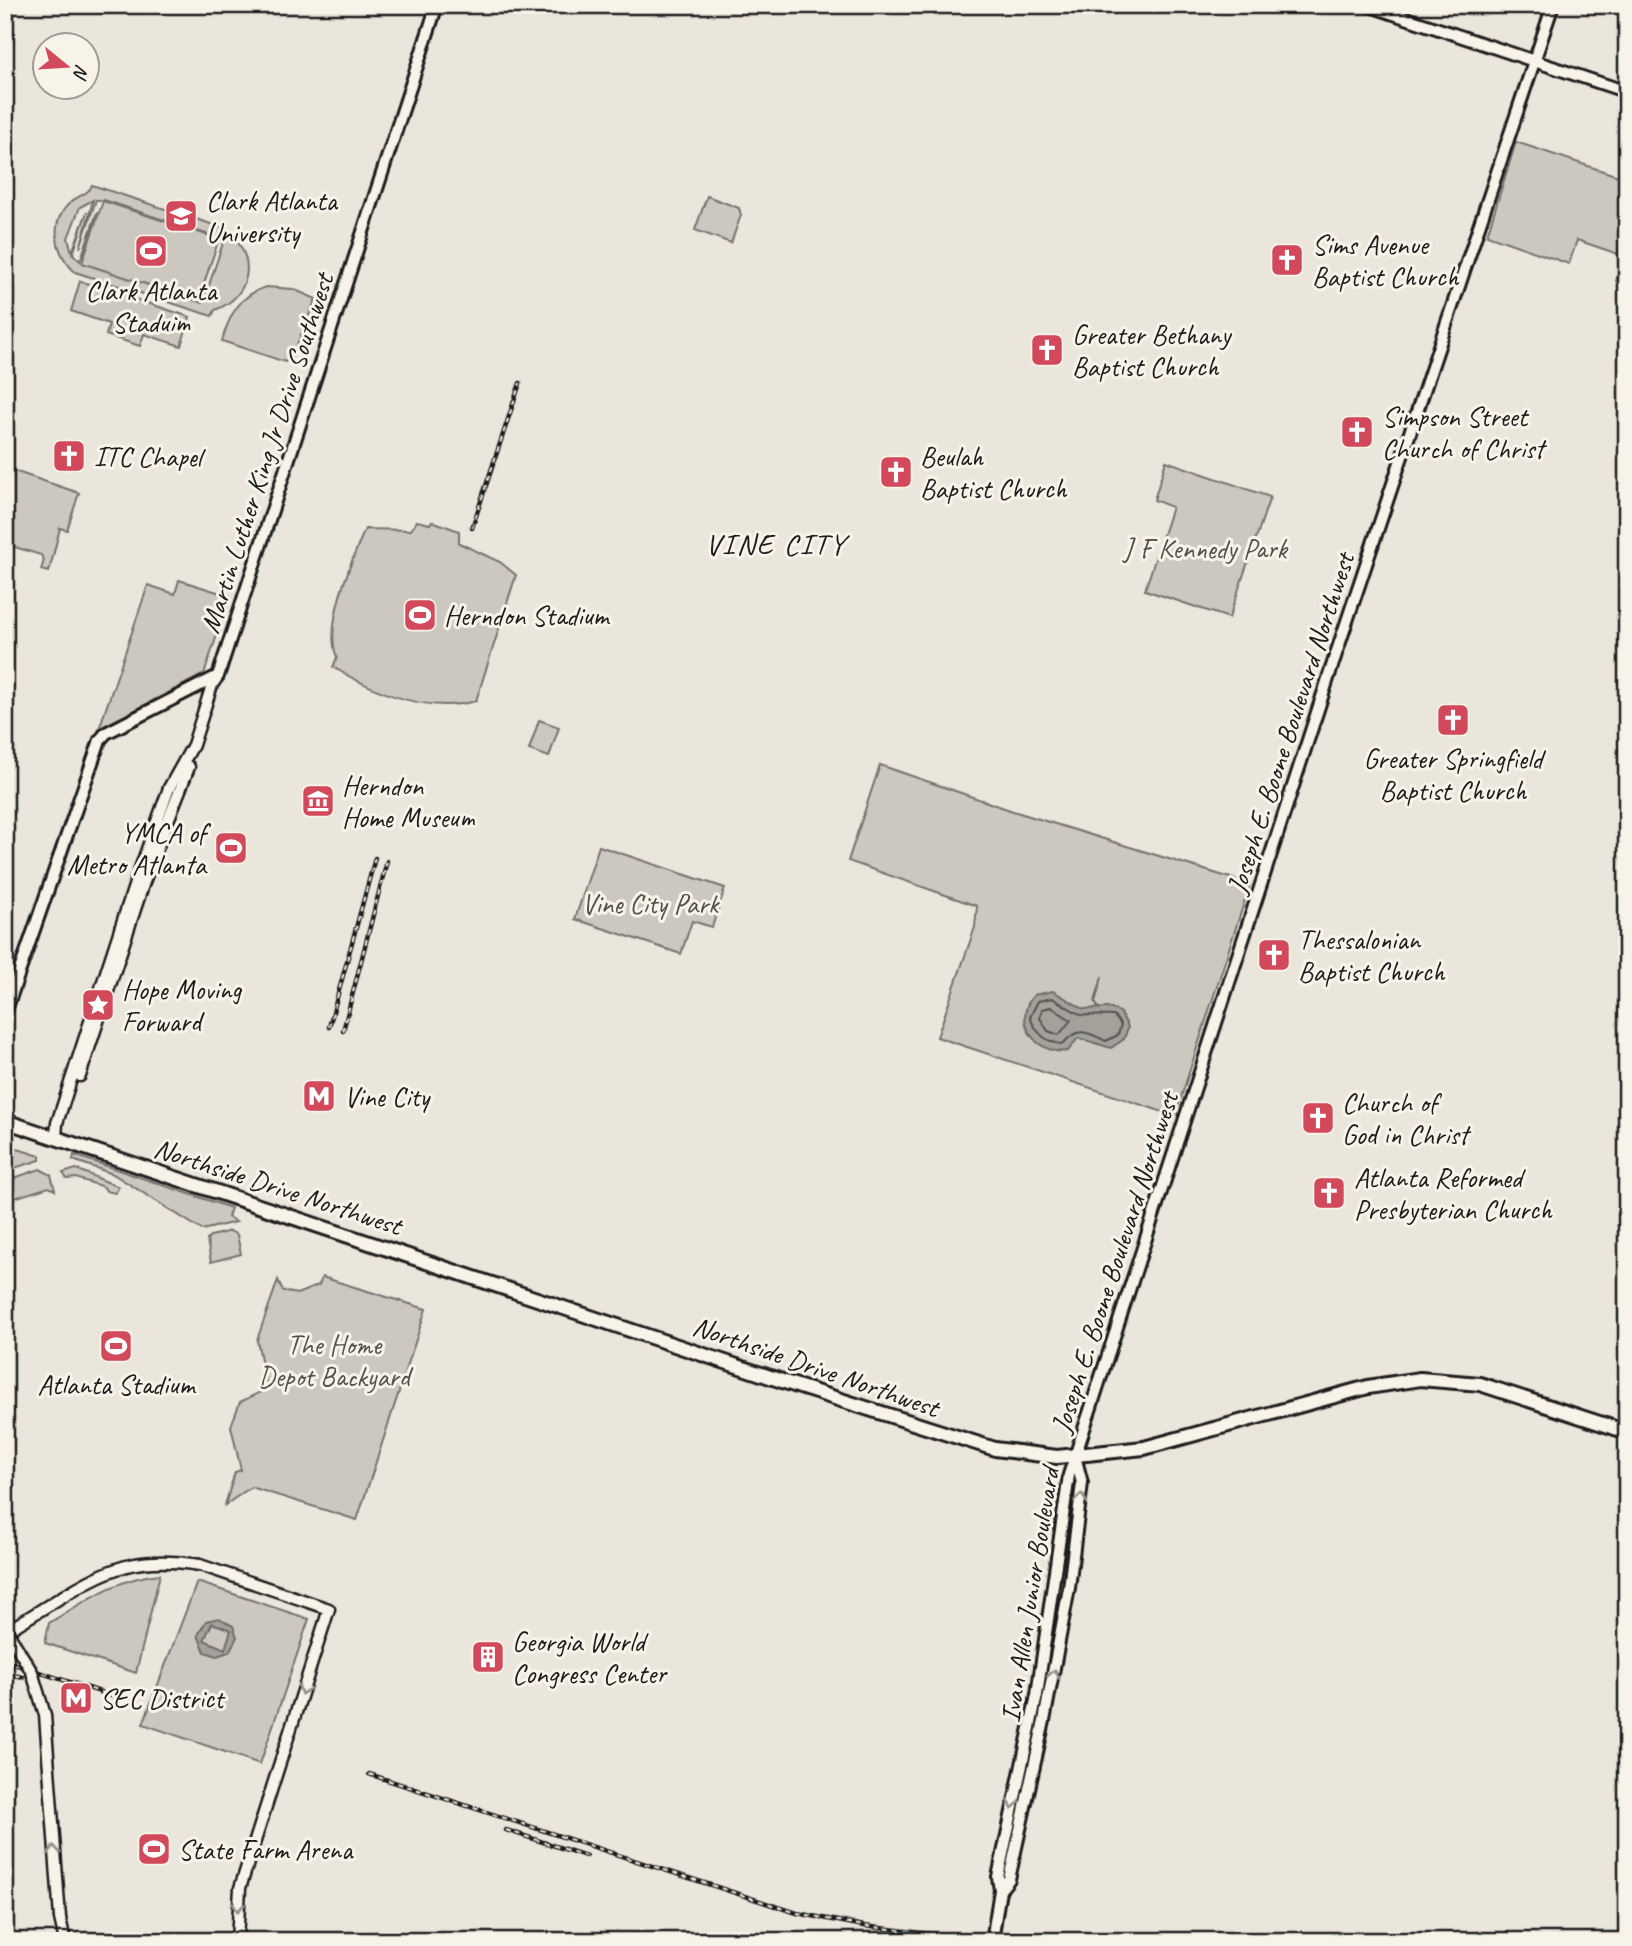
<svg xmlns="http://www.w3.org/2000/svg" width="1632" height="1946" viewBox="0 0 1632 1946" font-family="Caveat,sans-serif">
	<rect width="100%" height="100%" fill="#eae6dc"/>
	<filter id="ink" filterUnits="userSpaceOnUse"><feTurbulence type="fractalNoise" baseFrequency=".0143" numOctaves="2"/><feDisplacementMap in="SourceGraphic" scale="14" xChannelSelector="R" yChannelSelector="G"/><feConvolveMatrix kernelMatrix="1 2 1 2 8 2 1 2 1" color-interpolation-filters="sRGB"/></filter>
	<g filter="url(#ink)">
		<g fill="#ccc8c0" stroke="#74726e" stroke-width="2" fill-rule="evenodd">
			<path d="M1516,142l111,37v105l-11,-3 8,-25 -47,-16 -8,24 -82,-29z"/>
			<path d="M92,185l131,43c34,23 32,67 -8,82l-3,6 -137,-44c-20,-19 -27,-50 -4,-70 8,-7 18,-8 21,-17zM93,200l-13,48 16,-48h8l120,40 -21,63 -121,-40 116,38 21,-62 -116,-38 -21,62 15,-51 -17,49 -7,-7 14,-42 -15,40 -4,-14 12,-31z"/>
			<path d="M707,196l32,12 2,7 -10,28 -36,-13z"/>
			<path d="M80,281l110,36 -9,29 -37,-12 -4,12 -34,-11 3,-11 -38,-13z"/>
			<path d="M266,287l27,2 23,10 -25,60 -6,3 -63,-21c7,-26 18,-46 44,-54z"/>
			<path d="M1166,461l104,36 -41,121 -84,-28 27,-83 -18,-7z"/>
			<path d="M5,468l74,25 -12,37 -7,-2 -11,44 -8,-2 3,-10 -3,-5 -36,-11z"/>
			<path d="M417,521l13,3 2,-3 27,10v12l41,19 16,13 -40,126c-49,13 -102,-9 -143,-34l4,-10c-14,-31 15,-97 28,-128l46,1z"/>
			<path d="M179,580l51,16 -26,78 -105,55 49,-144 27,9z"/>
			<path d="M539,720l20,7 -10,30 -20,-7z"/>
			<path d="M880,765l133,46 237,73 -75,232 -238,-79 38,-110 2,-21 -129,-45z"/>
			<path d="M599,846l126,42 -13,39 -20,-6 -11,33 -106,-35z"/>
			<path d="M5,1145l35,11v4l-35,11z"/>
			<path d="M74,1155l157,53 -3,9 8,5 -34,8 -89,-56 -40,-14z"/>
			<path d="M40,1169l11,6 4,15 -6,-3 -38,12 -1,7h-5v-25z"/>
			<path d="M76,1169l43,18 -4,6 -9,-2 -2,-4 -28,-9 -9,1 -4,-6z"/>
			<path d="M230,1231l7,4 4,19 -30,8 -4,-22 4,-4z"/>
			<path d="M322,1277l104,32 -69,211 -106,-33 -26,18 10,-33 6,-2 -10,-44 9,-24 27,-13 -10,-49 21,-60 5,11 14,3 22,-9z"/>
			<path d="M160,1574l-24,99 -91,-30 4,-20c35,-21 68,-45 111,-49z"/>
			<path d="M197,1582l112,37 -49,145 -117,-40z"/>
		</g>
		<g fill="#a3a19a" stroke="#6d6c68" stroke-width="2" fill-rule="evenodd">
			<path d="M1053,991l31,18 25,-1 11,4 8,15 -4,12 -13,9 -33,-10 -10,13c-32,5 -57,-31 -34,-56z"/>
			<path d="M219,1618l14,8 4,11 -8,15 -12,4 -12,-4 -7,-17 8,-14zM212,1623l19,7 -6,19 -21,-9z"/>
		</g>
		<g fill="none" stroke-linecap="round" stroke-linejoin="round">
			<g stroke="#52514e" stroke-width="2">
				<path d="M1052,998l29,17 33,1 7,9 -3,10 -12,6c-19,-9 -28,-15 -43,3 -17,-1 -27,-11 -33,-27l8,-16z"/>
				<path d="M1051,1007l20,13 -12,15 -11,-4 -8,-13 2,-9z"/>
			</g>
			<path stroke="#6d6c68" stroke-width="2" d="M1099,1009l-4,-7 7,-25"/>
			<defs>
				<g id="tertiary">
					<path d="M80,1076l64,-194 45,-115"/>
					<path d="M56,1138l1,-15 79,-243 33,-92 24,-43 19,-60 6,-9"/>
					<path d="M200,1565l129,44 -89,279 -3,53"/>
					<path d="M5,1628l2,3 61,-38"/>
					<path d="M60,1918l5,23"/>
				</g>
				<g id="secondary">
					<path d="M1367,5l260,87"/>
					<path d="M5,1013l95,-273 6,-7 112,-57 219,-671"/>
					<path d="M1000,1890l9,-11 35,-158 25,-133 13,-105 -7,-27"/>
					<path d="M992,1941l8,-51 -2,-13 39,-182 32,-220 267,-821 217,-649"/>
				</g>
				<path id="primary" d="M5,1121l795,266 195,62 62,8 87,-9 224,-61 52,-8 60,5 147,48"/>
			</defs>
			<use href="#tertiary" stroke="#1c1c1c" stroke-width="15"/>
			<use href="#secondary" stroke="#1c1c1c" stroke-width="16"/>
			<use href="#primary" stroke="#1c1c1c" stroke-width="18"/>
			<use href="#tertiary" stroke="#f7f3e8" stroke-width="10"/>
			<use href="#secondary" stroke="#f7f3e8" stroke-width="10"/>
			<use href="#primary" stroke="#f7f3e8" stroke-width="12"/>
			<defs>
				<g id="rail">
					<path d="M472,528l48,-145"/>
					<path d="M329,1027l46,-169"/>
					<path d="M343,1031l44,-170"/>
					<path d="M5,1661l129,42"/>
					<path d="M5,1673l34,8"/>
					<path d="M369,1774l428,139 67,13 124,15"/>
					<path d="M506,1830l80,26"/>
				</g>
			</defs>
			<use href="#rail" stroke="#1c1c1c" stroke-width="4.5"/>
			<use href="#rail" stroke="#f7f3e8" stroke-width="2" stroke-dasharray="5" stroke-linecap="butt"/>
			<defs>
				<g id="tertiary-bridge">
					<path d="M68,1593c48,-29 77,-37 132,-28"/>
					<path d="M7,1631l25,41 13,43 15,203"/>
				</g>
			</defs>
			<use href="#tertiary-bridge" stroke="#1c1c1c" stroke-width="15" stroke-linecap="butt"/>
			<use href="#tertiary-bridge" stroke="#f7f3e8" stroke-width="10"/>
		</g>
		<defs><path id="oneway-chevron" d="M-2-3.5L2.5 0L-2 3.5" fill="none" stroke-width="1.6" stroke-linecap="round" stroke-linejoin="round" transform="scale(1.75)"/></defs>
		<g stroke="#94928c">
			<use href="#oneway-chevron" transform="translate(1081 1498) rotate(-84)"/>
			<use href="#oneway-chevron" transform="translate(1054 1674) rotate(-79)"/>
			<use href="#oneway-chevron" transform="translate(303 1690) rotate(108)"/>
			<use href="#oneway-chevron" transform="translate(1013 1804) rotate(103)"/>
			<use href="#oneway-chevron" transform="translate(54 1850) rotate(-94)"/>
			<use href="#oneway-chevron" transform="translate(238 1907) rotate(97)"/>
		</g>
	</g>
	<defs>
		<symbol id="university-square" viewBox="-11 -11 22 22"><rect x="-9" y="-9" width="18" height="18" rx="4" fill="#d1495b" stroke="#f7f3e8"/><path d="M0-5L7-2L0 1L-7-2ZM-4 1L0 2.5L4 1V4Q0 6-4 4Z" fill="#fff"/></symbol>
		<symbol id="stadium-square" viewBox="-11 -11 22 22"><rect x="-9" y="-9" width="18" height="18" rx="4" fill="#d1495b" stroke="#f7f3e8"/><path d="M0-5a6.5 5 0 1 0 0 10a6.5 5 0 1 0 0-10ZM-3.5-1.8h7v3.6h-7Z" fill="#fff"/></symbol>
		<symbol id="church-square" viewBox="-11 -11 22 22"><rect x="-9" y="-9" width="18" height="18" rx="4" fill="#d1495b" stroke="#f7f3e8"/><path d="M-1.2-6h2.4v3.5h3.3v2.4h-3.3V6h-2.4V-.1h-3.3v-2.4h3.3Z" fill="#fff"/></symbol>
		<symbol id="museum-square" viewBox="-11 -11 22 22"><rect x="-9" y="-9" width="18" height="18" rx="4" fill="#d1495b" stroke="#f7f3e8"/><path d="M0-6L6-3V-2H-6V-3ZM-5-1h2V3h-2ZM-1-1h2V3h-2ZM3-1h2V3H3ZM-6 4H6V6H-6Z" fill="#fff"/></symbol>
		<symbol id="sight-square" viewBox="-11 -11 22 22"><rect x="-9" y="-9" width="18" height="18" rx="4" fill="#d1495b" stroke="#f7f3e8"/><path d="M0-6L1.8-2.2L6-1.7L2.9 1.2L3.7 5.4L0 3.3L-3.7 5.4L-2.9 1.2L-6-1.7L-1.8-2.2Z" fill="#fff"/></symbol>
		<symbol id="metro-square" viewBox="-11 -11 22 22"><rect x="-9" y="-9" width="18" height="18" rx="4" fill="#d1495b" stroke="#f7f3e8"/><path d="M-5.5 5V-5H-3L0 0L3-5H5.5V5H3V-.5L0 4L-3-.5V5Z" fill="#fff"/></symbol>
		<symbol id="building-square" viewBox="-11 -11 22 22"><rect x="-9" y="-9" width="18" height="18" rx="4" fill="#d1495b" stroke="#f7f3e8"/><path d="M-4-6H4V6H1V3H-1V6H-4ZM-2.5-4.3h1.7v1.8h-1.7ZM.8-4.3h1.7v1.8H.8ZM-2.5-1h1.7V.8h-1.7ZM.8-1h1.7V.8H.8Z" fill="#fff"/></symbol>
	</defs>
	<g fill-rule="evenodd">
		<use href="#university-square" x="162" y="197" width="38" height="38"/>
		<use href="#stadium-square" x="132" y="232" width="38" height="38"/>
		<use href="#church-square" x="1268" y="241" width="38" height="38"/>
		<use href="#church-square" x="1028" y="331" width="38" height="38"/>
		<use href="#church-square" x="1338" y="413" width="38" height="38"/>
		<use href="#church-square" x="50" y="437" width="38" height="38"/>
		<use href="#church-square" x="877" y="453" width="38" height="38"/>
		<use href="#stadium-square" x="401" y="596" width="38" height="38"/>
		<use href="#church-square" x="1434" y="701" width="38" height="38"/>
		<use href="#museum-square" x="299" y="782" width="38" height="38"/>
		<use href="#stadium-square" x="212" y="829" width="38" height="38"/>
		<use href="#church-square" x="1255" y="936" width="38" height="38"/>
		<use href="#sight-square" x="79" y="986" width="38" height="38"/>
		<use href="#metro-square" x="300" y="1077" width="38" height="38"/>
		<use href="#church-square" x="1299" y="1099" width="38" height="38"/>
		<use href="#church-square" x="1310" y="1174" width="38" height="38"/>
		<use href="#stadium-square" x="97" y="1327" width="38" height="38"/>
		<use href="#building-square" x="469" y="1638" width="38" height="38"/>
		<use href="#metro-square" x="57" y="1679" width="38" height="38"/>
		<use href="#stadium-square" x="135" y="1830" width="38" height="38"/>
	</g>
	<g text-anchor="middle" stroke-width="6" stroke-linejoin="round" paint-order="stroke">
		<g font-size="28" fill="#1c1c1c" stroke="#f7f3e8" text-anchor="start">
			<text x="206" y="210">Clark Atlanta<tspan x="206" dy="32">University</tspan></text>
			<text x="1312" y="254">Sims Avenue<tspan x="1312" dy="32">Baptist Church</tspan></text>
			<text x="151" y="300" text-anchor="middle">Clark Atlanta<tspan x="151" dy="32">Staduim</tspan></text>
			<text x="1072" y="344">Greater Bethany<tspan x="1072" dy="32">Baptist Church</tspan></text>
			<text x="1382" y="426">Simpson Street<tspan x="1382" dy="32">Church of Christ</tspan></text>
			<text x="94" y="466">ITC Chapel</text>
			<text x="920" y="466">Beulah<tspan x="920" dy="32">Baptist Church</tspan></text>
			<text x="444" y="625">Herndon Stadium</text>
			<text x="1453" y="768" text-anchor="middle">Greater Springfield<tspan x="1453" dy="32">Baptist Church</tspan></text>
			<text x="342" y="795">Herndon<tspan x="342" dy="32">Home Museum</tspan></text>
			<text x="206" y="842" text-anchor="end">YMCA of<tspan x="206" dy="32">Metro Atlanta</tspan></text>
			<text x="1298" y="949">Thessalonian<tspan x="1298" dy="32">Baptist Church</tspan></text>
			<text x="122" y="999">Hope Moving<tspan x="122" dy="32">Forward</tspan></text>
			<text x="344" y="1106">Vine City</text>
			<text x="1342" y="1112">Church of<tspan x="1342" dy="32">God in Christ</tspan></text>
			<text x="1354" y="1187">Atlanta Reformed<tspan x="1354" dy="32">Presbyterian Church</tspan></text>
			<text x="116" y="1394" text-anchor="middle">Atlanta Stadium</text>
			<text x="512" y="1651">Georgia World<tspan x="512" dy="32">Congress Center</tspan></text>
			<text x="100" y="1708">SEC District</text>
			<text x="178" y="1859">State Farm Arena</text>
		</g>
		<g font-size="28" fill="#1c1c1c" stroke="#f7f3e8">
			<text transform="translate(266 453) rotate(-72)" y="10">Martin Luther King Jr Drive Southwest</text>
			<text transform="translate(1290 723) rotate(-72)" y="10">Joseph E. Boone Boulevard Northwest</text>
			<text transform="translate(278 1186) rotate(18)" y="10">Northside Drive Northwest</text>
			<text transform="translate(1114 1262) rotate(-72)" y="10">Joseph E. Boone Boulevard Northwest</text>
			<text transform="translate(816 1366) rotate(19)" y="10">Northside Drive Northwest</text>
			<text transform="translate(1029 1595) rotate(-81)" y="10">Ivan Allen Junior Boulevard</text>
		</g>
		<g font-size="28" fill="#51504d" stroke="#f7f3e8">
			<text x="1205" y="558">J F Kennedy Park</text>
			<text x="650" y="913">Vine City Park</text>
			<text x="334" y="1354">The Home<tspan x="334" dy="32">Depot Backyard</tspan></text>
		</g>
		<g font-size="30" letter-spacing="2" fill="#1c1c1c" stroke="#f7f3e8">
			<text x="776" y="554">VINE CITY</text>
		</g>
	</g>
	<rect width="1632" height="1946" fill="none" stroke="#f7f3e8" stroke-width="28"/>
	<rect x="14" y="14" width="1604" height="1918" fill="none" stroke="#1c1c1c" stroke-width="2.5" filter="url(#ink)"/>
	<g transform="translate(66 66) rotate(108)"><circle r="33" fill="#f7f3e8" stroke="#9f9d96" stroke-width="2"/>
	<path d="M0-5L12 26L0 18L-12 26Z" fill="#d1495b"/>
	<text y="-10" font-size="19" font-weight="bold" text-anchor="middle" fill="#1c1c1c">N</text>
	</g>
</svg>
